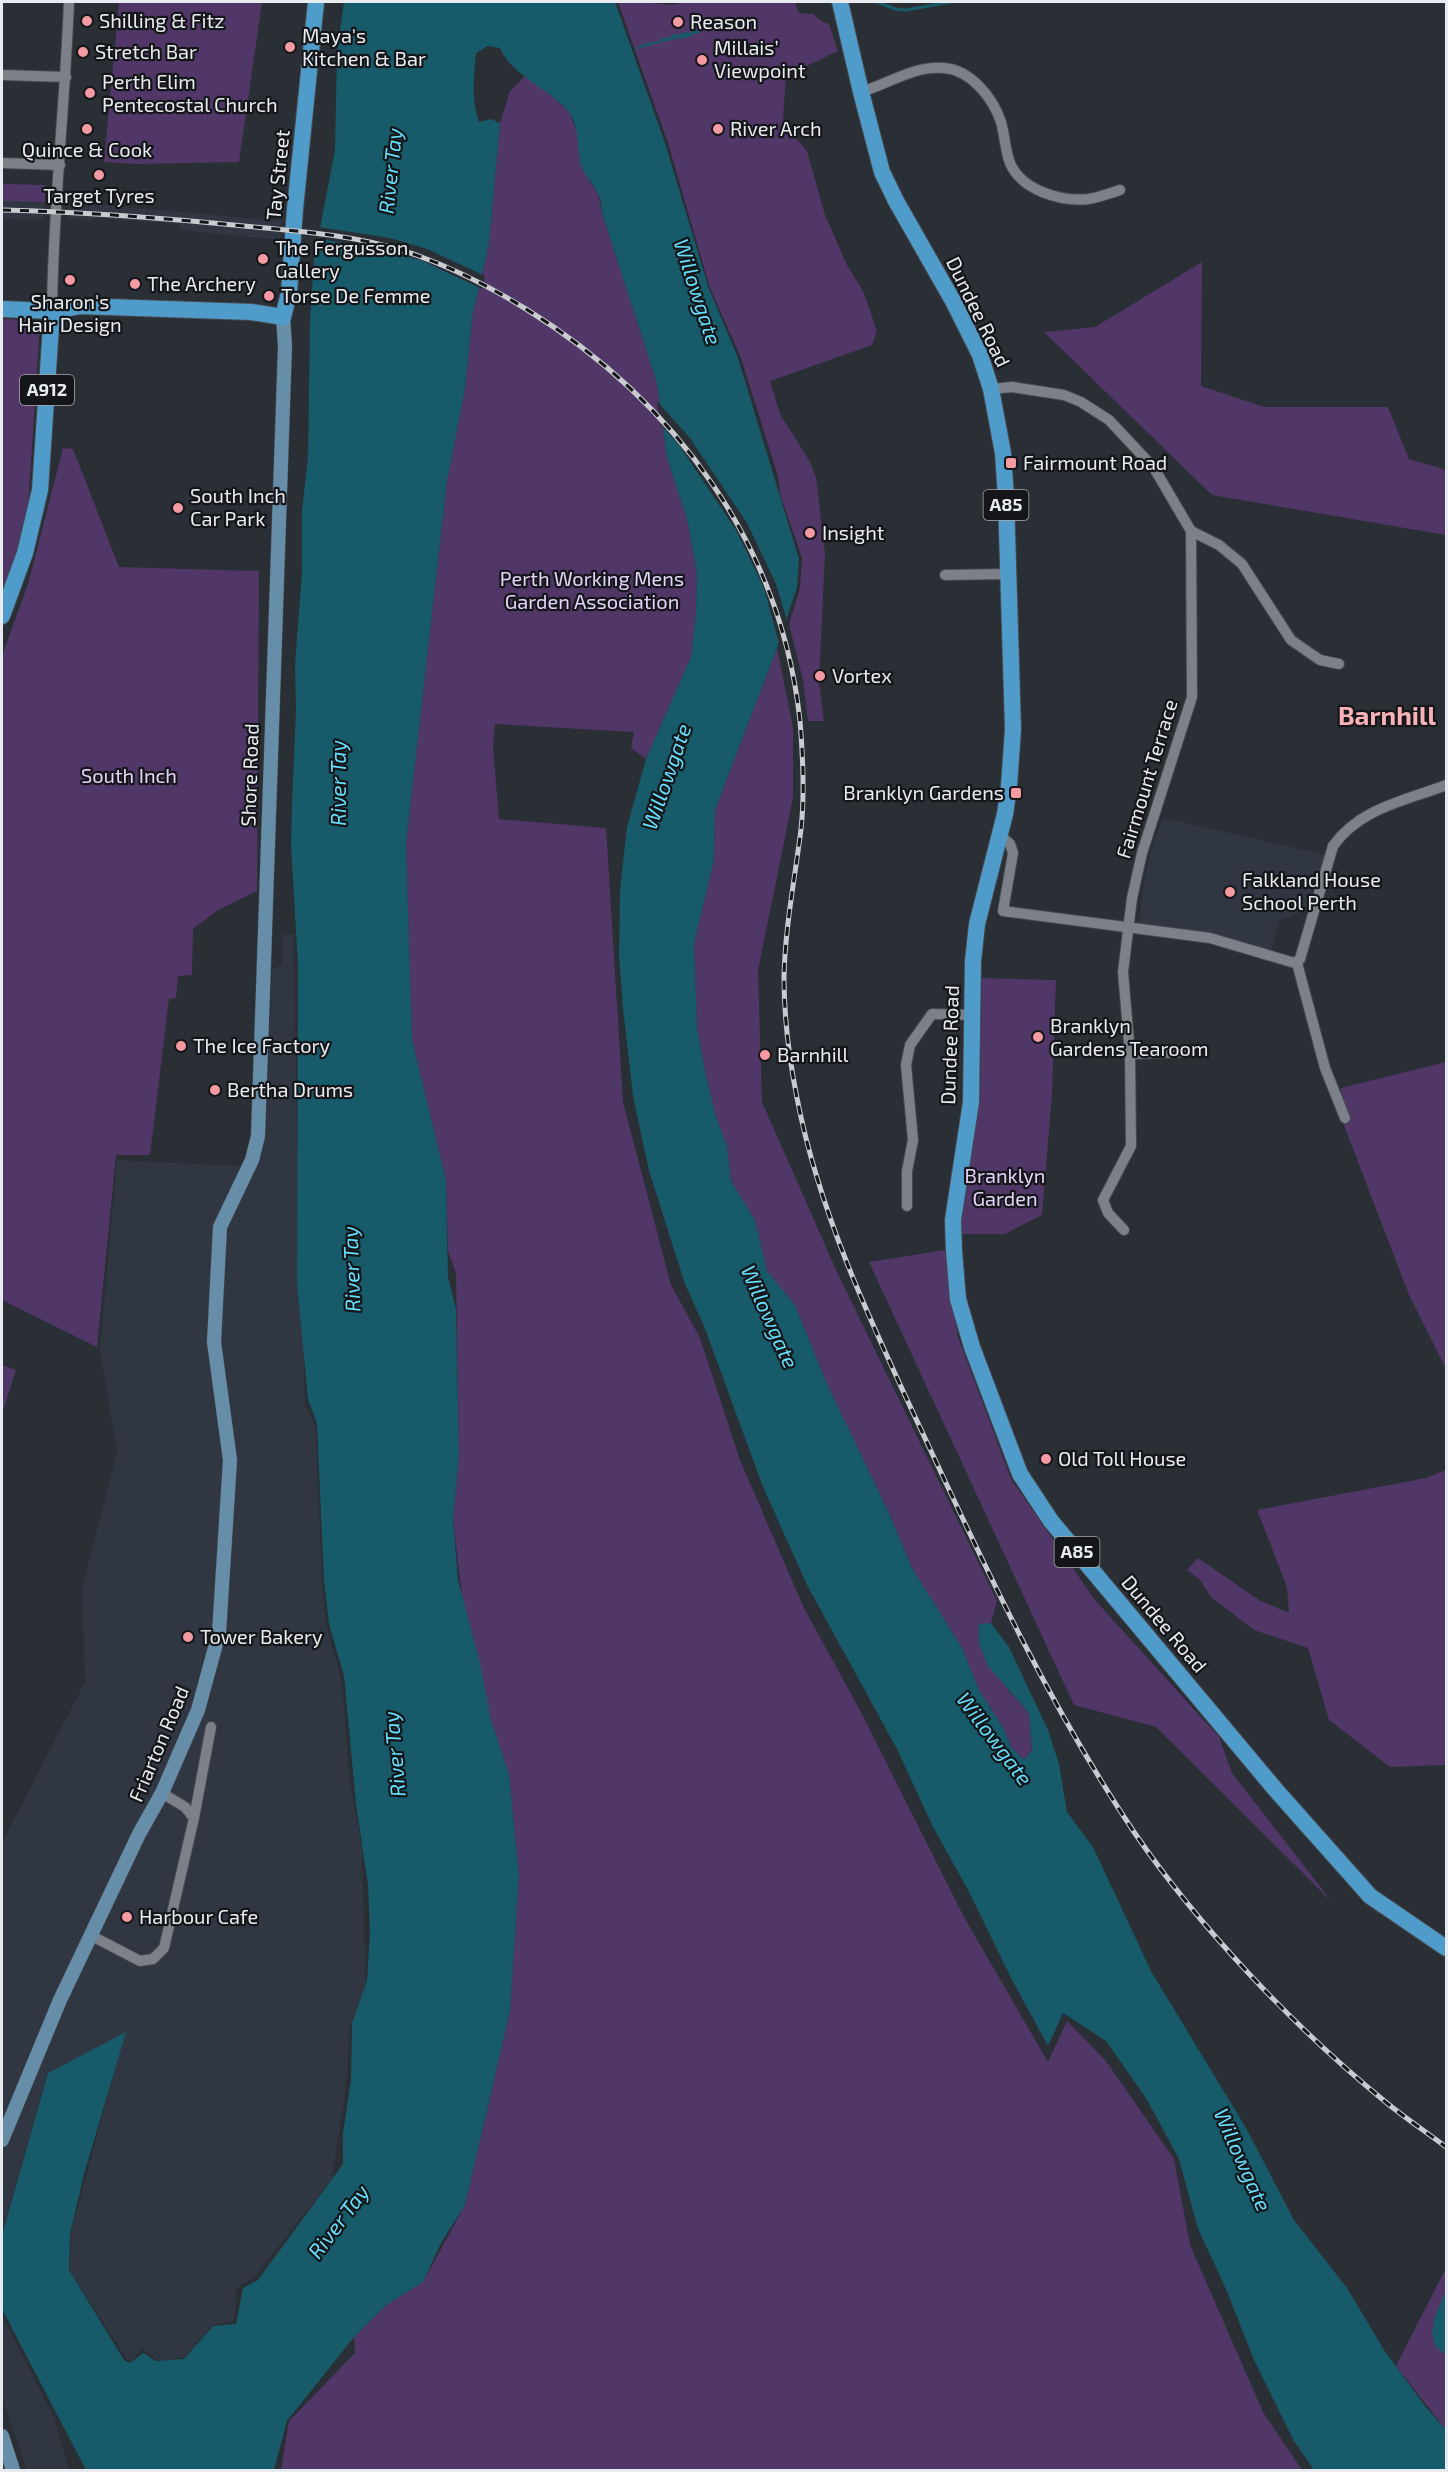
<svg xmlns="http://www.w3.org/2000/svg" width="1448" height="2472" viewBox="0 0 1448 2472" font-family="'Exo 2',sans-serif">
	<rect width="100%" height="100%" fill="#2a2e35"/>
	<g fill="#303743">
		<path d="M2,184l43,1 -1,35 -42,-1z"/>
		<path d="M69,202l213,19 -2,19 -100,-10v-6l-86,-6 -1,3 -25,-3z"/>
		<path d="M1163,818l164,37 -15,56 -7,-1 -25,11 -10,32 -131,-27 6,-52 9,-34z"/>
		<path d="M294,934l3,224 8,247 11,22 6,157 5,44 15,54 7,92 13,76 4,137 -16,38 -4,61 -14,93 -78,98 -17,11 -3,33 -22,4 -27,32 -26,4 -16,-12 -14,13 -59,-90 1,-40 50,-185 -9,-6 -64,31 -46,161v-390l83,-161 -3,-94 35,-135 -17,-102 17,-191 141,7 8,-42 6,-155 10,-6v-29z"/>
		<path d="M2,2315l51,100 16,55h-42l-25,-72z"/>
	</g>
	<g fill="#503767">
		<path d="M119,2h143l-23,160 -101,2 -34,-2z"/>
		<path d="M618,2h58l-22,1 19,2 10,-3h112l4,11 14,1 10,8 6,2 9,27 -52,25 -3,42 10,17 14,16 18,64 22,50 16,26 14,40 -5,14 -102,36 10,33 30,48 6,15 9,76 -6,129 5,39h-16l-5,-41 -14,-56 11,-36 2,-30 -22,-64 -2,-18 -37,-118 -31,-70 -42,-145z"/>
		<path d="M525,76l19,12 25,24 8,19 5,37 16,26 5,22 54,167 10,74 21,66 9,51 -1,39 -5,44 -45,102 -15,-11 3,-16 -139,-8 -2,23 6,72 107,9 17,274 48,183 29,53 40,122 63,146 59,108 102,203 84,145 19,-41 39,40 68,98 16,86 73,167 39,58h-1021l8,-49 66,-68 -1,-16 31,-31 38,-24 42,-77 45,-194 9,-135 -10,-102 -18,-54 -29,-124 -9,-77 6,-64 -3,-182 -8,-22 -2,-71 -34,-140 -6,-197 41,-362 18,-92 7,-71 17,-75 11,-120 10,-32z"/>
		<path d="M2,184l43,1v17l-43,-1z"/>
		<path d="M1202,262l-1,124 63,21h124l21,52 37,11v65l-234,-40 -168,-163 51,-5z"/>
		<path d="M2,319l23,1 15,6 -15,227 -23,61z"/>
		<path d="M63,448l10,1 46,118 140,4 -2,320 -39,19 -25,19 -1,46 -14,1 -2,22 -7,1 -19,156h-34l-19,192 -95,-47v-644l27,-75z"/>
		<path d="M777,648l16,80v69l-35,174 4,131 75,170 160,329 -6,22 -12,2 28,64 22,24 3,36 -8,11 -13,-13 -7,-18 -25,-39 -17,-42 -50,-80 -23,-55 -62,-129 -32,-79 -28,-34 -12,-51 -24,-39 -4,-35 -12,-32 -10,-43 -8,-44 -3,-83 20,-84 1,-50z"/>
		<path d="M982,978l74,2 -4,114 -10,121 -37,19h-47l22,-134z"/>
		<path d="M1446,1062v307l-37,-74 -67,-175 -1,-32z"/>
		<path d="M945,1250l13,87 53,142 84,121 124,137 13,36 100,129 -176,-175 -82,-22 -205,-443z"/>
		<path d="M2,1365l14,5 -14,44z"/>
		<path d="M1446,1470v295l-56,2 -61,-47 -21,-72 -54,-18 -43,-33 -11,-17 -13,-10 11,-12 61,42 30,13 -2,-26 -30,-77 169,-32z"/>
		<path d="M1446,2268v162l-50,-64z"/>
	</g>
	<g fill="#175a69">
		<path d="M344,2h271l17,48 14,-7 14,-2 4,-4 7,1 1,-4 8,1 3,-3 9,1v-3l7,-1 2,3c-6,1 -11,6 -17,6 -17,1 -33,8 -52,12l33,93 44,146 29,69 61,201 -2,28 -20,61 -62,162 -1,50 -20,84 3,83 8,44 10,43 12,32 4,35 24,39 12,51 28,34 32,79 62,129 23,55 50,80 17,42 25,39 7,18 13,13 8,-10 -3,-37 -41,-47 -9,-22v-20l12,-1 18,24 39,83 11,34 8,48 26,35 58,124 95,157 48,92 53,68 37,62 41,56 21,24v40h-132l-20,-29 -40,-81 -28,-71 -28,-60 -19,-70 -33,-61 -40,-57 -43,-28 -15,33 -37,-68 -42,-86 -37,-67 -35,-76 -90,-164 -44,-98 -59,-161 -19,-42 -36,-113 -16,-75 -10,-88 -4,-52 1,-66 7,-63 19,-68 45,-102 5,-44 1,-39 -9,-51 -21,-66 -10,-74 -54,-167c-1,-7 -2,-16 -5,-22 -4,-9 -11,-16 -15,-24 -8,-19 -1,-41 -15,-59 -19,-23 -56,-35 -68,-63l-12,-2 -12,7c-2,22 -5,48 3,69l12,-3 9,4 -11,120 -17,75 -7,71 -18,92 -41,362 6,197 34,140 2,97 8,32 3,146 -6,64 5,61 22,83 11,57 18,54 10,102 -9,135 -45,194 -24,38 -18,39 -38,24 -31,31 -67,84 -13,49h-188l-84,-161v-74l46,-162 78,-41 -42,142 -14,60 -1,36 55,90 6,3 13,-10 13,8 28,-2 29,-33 23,-2 7,-36 15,-8 85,-116v-31l8,-53 1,-57 15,-42 3,-49 -2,-47 -12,-81 -12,-128 -15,-52 -5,-44 -7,-156 -9,-25 -11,-115 1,-320 -7,-118 1,-43 4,-93 -1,-45 7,-94v-60l6,-54 2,-137 4,-61 21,-109 2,-99z"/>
		<path d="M1446,2291v64c-3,-2 -8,-6 -10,-9 -10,-16 4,-41 10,-55z"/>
	</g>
	<g fill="#2a2e35">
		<path d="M318,227l72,11 37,11 58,27 -3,13 -59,-28 -36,-10 -71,-13z"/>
		<path d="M657,401l32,36 58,86 29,61 12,40 -8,23 -16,-59 -28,-58 -57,-85 -19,-21z"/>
	</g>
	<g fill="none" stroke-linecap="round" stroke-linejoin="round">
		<path stroke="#175a69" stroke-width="3" d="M877,2l18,7 11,1 45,-8"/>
		<defs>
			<g id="street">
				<path d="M2,75l64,2"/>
				<path d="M861,92c27,-8 54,-27 83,-24 27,2 49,30 57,54 4,14 4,28 9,41 12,28 52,39 79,36 11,-2 21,-6 31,-9"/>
				<path d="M2,163l58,2"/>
				<path d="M52,311c1,-103 13,-206 17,-309"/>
				<path d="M991,389l21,-2 52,8 17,7 28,18 45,48 37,63 28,14 23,19 49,76 29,20 19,4"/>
				<path d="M945,575l63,-1"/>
				<path d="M1000,835l10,9 3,9 -10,58 207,27 85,25 5,-4 33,-113c27,-38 72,-45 113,-61"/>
				<path d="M1297,963l28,105 20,50"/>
				<path d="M1130,1054l54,-2"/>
				<path d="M907,1206v-35l6,-31 -7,-75 4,-20 22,-31 41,1"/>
				<path d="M1124,1230l-16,-17 -5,-13 28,-54 -1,-92 -7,-82 9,-74 10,-45 50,-156 -1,-166"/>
				<path d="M194,1818l17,-91"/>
				<path d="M90,1935l50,26 13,-2 11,-11 30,-130 -9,-11 -23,-14"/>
			</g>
			<g id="secondary">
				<path d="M2,2140l58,-140 79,-166 23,-41 36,-83 21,-77 11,-173 -16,-118 6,-115 32,-67 6,-24 27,-790 -2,-29"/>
				<path d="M2,2436l11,34"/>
			</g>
			<g id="primary">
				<path d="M840,2l21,90 21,80 14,29 57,100 27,54 11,34 12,64 3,45 7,231 -4,57 -4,28 -28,110 -4,37 -2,141 -18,118 1,31 4,48 14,48 48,127 31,47 224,268 95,107 76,52"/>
				<path d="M2,309l50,2 28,-5 171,6 32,5 6,-24 6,-84 21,-207"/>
				<path d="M2,616l23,-63 15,-63 12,-179"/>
			</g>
		</defs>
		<use href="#street" stroke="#46494f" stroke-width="12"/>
		<use href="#secondary" stroke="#46494f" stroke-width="15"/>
		<use href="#primary" stroke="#46494f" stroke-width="18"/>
		<use href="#street" stroke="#7c8088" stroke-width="10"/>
		<use href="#secondary" stroke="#668ea9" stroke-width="14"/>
		<use href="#primary" stroke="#4f9cca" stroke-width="16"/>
		<defs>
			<path id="rail" d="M2,210c81,2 162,8 242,16 54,5 109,9 160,25 44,14 83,34 122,58 149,92 255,235 274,412 3,36 5,72 1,108 -6,49 -16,98 -17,148 0,40 5,81 13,121 24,124 81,239 134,353 61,131 122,260 203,381 65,95 159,194 248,267 20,17 43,32 64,48"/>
		</defs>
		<use href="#rail" stroke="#c8cbd0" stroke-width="5"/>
		<use href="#rail" stroke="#151619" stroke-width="3" stroke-dasharray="9" stroke-linecap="butt"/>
	</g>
	<g fill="#f49aa2" stroke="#151619" stroke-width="2">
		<circle cx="87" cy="21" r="6"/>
		<circle cx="678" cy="22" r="6"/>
		<circle cx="290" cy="47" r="6"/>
		<circle cx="83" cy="52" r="6"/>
		<circle cx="702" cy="60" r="6"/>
		<circle cx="90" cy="93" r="6"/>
		<circle cx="87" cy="129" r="6"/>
		<circle cx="718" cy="129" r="6"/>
		<circle cx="99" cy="175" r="6"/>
		<circle cx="263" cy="259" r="6"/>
		<circle cx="70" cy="280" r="6"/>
		<circle cx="135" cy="284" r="6"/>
		<circle cx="269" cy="296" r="6"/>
		<rect x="1005" y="457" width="12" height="12" rx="3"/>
		<circle cx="178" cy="508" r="6"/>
		<circle cx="810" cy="533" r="6"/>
		<circle cx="820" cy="676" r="6"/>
		<rect x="1010" y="787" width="12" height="12" rx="3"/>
		<circle cx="1230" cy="892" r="6"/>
		<circle cx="1038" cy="1037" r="6"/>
		<circle cx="181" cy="1046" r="6"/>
		<circle cx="765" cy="1055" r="6"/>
		<circle cx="215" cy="1090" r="6"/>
		<circle cx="1046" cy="1459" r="6"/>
		<circle cx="188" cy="1637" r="6"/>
		<circle cx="127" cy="1917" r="6"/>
	</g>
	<g text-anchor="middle" stroke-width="4.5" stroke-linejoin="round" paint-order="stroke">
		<g fill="#151619" stroke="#a9abaf" stroke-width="1.5">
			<rect x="20" y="375" width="54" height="30" rx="4.5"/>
			<rect x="983.5" y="490" width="45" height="30" rx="4.5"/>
			<rect x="1054.5" y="1537" width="45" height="30" rx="4.5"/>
		</g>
		<g font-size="18" font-weight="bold" fill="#e8ebef">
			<text x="47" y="396">A912</text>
			<text x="1006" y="511">A85</text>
			<text x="1077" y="1558">A85</text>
		</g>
		<g font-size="20" fill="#e8ebef" stroke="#151619" text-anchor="start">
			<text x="99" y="28">Shilling &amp; Fitz</text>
			<text x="690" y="29">Reason</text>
			<text x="302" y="43">Maya's<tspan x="302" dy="23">Kitchen &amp; Bar</tspan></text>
			<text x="714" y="55">Millais’<tspan x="714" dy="23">Viewpoint</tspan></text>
			<text x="95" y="59">Stretch Bar</text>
			<text x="102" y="89">Perth Elim<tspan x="102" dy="23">Pentecostal Church</tspan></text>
			<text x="730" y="136">River Arch</text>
			<text x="87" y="157" text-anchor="middle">Quince &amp; Cook</text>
			<text x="99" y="203" text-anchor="middle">Target Tyres</text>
			<text x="275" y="255">The Fergusson<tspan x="275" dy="23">Gallery</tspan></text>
			<text x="147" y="291">The Archery</text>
			<text x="281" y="303">Torse De Femme</text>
			<text x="70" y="309" text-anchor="middle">Sharon's<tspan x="70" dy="23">Hair Design</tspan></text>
			<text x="1023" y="470">Fairmount Road</text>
			<text x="190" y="503">South Inch<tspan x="190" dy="23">Car Park</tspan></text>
			<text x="822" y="540">Insight</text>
			<text x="832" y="683">Vortex</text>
			<text x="1004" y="800" text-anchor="end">Branklyn Gardens</text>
			<text x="1242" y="887">Falkland House<tspan x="1242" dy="23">School Perth</tspan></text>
			<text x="1050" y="1033">Branklyn<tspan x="1050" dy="23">Gardens Tearoom</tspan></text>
			<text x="193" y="1053">The Ice Factory</text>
			<text x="777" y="1062">Barnhill</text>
			<text x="227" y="1097">Bertha Drums</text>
			<text x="1058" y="1466">Old Toll House</text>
			<text x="200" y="1644">Tower Bakery</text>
			<text x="139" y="1924">Harbour Cafe</text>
		</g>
		<g font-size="20" fill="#e8ebef" stroke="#151619">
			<text transform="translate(278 175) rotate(-84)" y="7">Tay Street</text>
			<text transform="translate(978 312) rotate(64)" y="7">Dundee Road</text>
			<text transform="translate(250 775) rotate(-88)" y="7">Shore Road</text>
			<text transform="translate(1147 779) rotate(-73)" y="7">Fairmount Terrace</text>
			<text transform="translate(950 1045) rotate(-88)" y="7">Dundee Road</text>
			<text transform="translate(1164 1624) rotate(50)" y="7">Dundee Road</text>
			<text transform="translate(159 1744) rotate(-67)" y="7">Friarton Road</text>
		</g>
		<g font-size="20" fill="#e5d2fa" stroke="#151619">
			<text x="592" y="586">Perth Working Mens<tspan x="592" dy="23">Garden Association</tspan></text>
			<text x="129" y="783">South Inch</text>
			<text x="1005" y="1183">Branklyn<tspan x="1005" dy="23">Garden</tspan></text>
		</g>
		<g font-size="21" font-style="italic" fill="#66dffc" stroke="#151619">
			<text transform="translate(391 171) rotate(-84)" y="7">River Tay</text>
			<text transform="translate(697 292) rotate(72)" y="7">Willowgate</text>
			<text transform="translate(667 777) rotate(-71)" y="7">Willowgate</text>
			<text transform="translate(339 783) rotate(-90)" y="7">River Tay</text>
			<text transform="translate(352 1269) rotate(-92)" y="7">River Tay</text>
			<text transform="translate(769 1317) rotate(66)" y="7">Willowgate</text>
			<text transform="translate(994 1739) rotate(53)" y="7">Willowgate</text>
			<text transform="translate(395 1754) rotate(-95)" y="7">River Tay</text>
			<text transform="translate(1242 2160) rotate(66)" y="7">Willowgate</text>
			<text transform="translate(339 2222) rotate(-53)" y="7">River Tay</text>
		</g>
		<g font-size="26" font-weight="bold" fill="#f6b2b6" stroke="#151619">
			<text x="1387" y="725">Barnhill</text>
		</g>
	</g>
	<rect width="1448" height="2472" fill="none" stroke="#e8ebef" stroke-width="6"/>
</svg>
